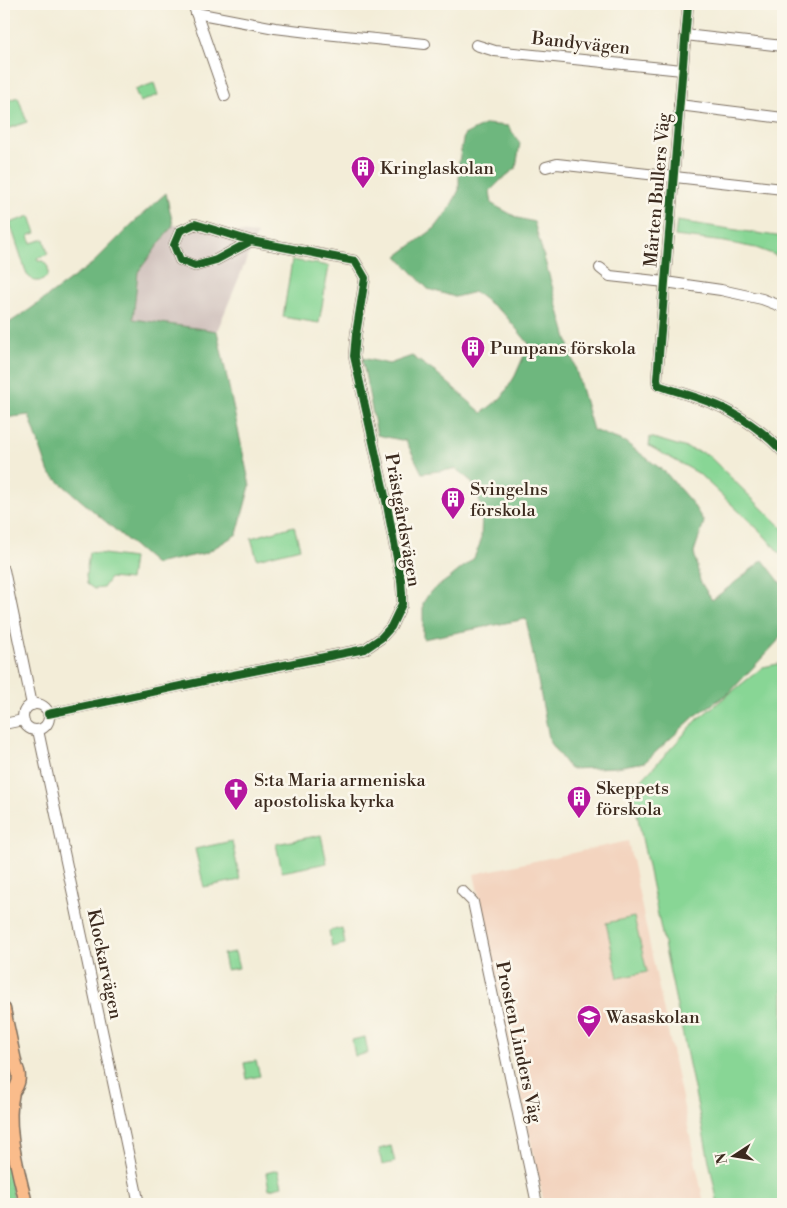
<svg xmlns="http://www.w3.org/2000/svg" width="787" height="1208" viewBox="0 0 787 1208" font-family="'Libre Bodoni',serif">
	<rect width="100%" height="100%" fill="#fbf7ec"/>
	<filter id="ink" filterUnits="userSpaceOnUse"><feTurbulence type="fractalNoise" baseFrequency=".02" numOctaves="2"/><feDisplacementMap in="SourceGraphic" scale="10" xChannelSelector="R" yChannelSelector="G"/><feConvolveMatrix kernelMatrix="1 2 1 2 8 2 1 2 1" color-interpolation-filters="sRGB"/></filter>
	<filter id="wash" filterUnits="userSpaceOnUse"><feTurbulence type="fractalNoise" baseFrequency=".0096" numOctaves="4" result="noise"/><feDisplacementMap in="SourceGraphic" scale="20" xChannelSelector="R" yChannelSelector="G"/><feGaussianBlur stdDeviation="1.12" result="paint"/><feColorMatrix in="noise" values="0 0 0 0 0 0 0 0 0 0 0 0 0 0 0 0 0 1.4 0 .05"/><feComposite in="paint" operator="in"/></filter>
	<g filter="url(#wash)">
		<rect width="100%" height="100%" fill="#f3edd8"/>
		<path fill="#f3d4bf" d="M628,841l76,362 -6,1h-154l-70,-330z"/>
		<path fill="#cfc0bb" d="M173,225l84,9 -40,97 -84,-12 5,-47z"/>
		<g fill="#88d695" stroke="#62805a">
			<path d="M154,83l4,12 -18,7 -5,-12z"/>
			<path d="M18,97l9,25 -23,8v-28z"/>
			<path d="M30,216l6,17 -7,2 2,8 13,-4 4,15 -11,4 1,3h5l5,6v8l-6,6h-8l-7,-6 -17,-52z"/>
			<path d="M677,221l106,16v21l-27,-10 -31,-6 -50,-6z"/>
			<path d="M292,260l37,6 -10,57 -36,-6z"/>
			<path d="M650,437l57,17 76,75v28l-23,-26 -62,-58 -49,-27z"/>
			<path d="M294,526l6,22 -43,11 -6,-21z"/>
			<path d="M89,552l44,6 -3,22 -20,-2 -7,10 -9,1 -7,-5 -1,-9z"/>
			<path d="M783,663v541h-65l-88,-424 10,2 59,-64 64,-51z"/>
			<path d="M321,835l6,28 -45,9 -6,-28z"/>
			<path d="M232,841l8,39 -36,7 -9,-38z"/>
			<path d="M634,917l13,55 -29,6 -12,-55z"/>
			<path d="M342,928l3,16 -13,3 -3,-16z"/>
			<path d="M235,952l4,16 -13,2 -3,-16z"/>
			<path d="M365,1037l3,16 -13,3 -3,-16z"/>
			<path d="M256,1061l4,15 -13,3 -3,-16z"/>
			<path d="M391,1146l4,16 -13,3 -3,-16z"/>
			<path d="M4,1147l11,57h-11z"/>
			<path d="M278,1170l4,16 -13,3 -3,-16z"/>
		</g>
		<g fill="#6eb77e" stroke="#54704e">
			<path d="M486,124l22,2 12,17 -4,25 -15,12 -11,11 2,13 26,14 16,4 59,208 32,12 40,30 27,31 12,19 -10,30 6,29 12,19 21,-16 30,-24 20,26v46l-6,10 -48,51 -34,23 -50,46 -29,5 -46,2 -20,-26 -24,-124 -103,20v-36l7,-11 21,-15 23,-19 7,-17 1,-33 -10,-26 -16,-13 -34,4 -16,-32 -29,-6 -15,-77 27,6 23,-8 27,19 43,38 20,-16 13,-21 14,-32 -24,-29 -30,-23 -20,5 -27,-8 -31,-33 38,-28 13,-17 11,-21v-29l5,-26z"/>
			<path d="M166,193l7,32 -35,47 -5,47 84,12 33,155 -13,48 -31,19 -51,11 -106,-91 -20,-58 -25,3v-92l25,-16 64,-47 42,-42z"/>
		</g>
	</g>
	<g filter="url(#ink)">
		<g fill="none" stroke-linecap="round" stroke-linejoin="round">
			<defs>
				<g id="minor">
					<path d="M193,4l32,92"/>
					<path d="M688,4l-31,375 1,6c24,9 50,14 73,27 20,11 37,24 52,40"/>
					<path d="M196,13l79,15 50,6 100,10"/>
					<path d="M685,35l98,11"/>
					<path d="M476,45l19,6 187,19"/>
					<path d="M679,105l104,13"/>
					<path d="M546,167l11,-3 226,25"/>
					<path d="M600,268l10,8 55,6 56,8 41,9 21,8"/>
					<path d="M4,570l28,135"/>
					<circle cx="36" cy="717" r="13"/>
					<path d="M48,714l175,-37 142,-28 16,-11 10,-11 11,-23v-11l-1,-13 -14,-75 -33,-149 2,-22 9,-56 -10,-17 -104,-20 -56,-17 -15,7 -6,14 6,15 15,6 21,-6 35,-19"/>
					<path d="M4,724l19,-4"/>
					<path d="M38,730l101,474"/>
					<path d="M462,891l11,11 64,302"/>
				</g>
				<g id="major">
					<path d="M4,1009l12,57"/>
					<path d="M4,1057c18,7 20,27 4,39"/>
					<path d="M13,1092c-8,37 5,76 13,112"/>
				</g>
			</defs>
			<use href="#minor" stroke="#7b6e5f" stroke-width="12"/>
			<use href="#major" stroke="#7b6e5f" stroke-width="15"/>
			<use href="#minor" stroke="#fff" stroke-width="10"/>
			<use href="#major" stroke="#fabc8b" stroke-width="12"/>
			<defs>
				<g id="cycleway">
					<path d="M688,4l-31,375 1,6c24,9 50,14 73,27 20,11 37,24 52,40"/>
					<path d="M48,714l175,-37 142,-28 16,-11 10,-11 11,-23v-11l-1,-13 -14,-75 -33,-149 2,-22 9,-56 -10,-17 -104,-20 -56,-17 -15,7 -6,14 6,15 15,6 21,-6 35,-19"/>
				</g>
			</defs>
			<use href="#cycleway" stroke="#fbf7ec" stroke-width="11"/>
			<use href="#cycleway" stroke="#1b5e20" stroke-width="8"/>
		</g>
	</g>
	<defs>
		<symbol id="building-pin" viewBox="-11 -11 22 30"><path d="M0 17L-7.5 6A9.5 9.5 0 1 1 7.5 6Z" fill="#b5179e" stroke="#fbf7ec"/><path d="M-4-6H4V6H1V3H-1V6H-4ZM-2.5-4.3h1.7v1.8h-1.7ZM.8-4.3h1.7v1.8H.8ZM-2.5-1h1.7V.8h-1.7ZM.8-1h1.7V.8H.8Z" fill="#fff"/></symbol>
		<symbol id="church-pin" viewBox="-11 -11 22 30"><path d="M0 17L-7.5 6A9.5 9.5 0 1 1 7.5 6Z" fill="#b5179e" stroke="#fbf7ec"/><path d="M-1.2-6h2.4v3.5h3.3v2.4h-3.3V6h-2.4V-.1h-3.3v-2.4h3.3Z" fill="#fff"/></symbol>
		<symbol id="school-pin" viewBox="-11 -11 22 30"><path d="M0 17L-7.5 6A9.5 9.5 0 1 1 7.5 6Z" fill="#b5179e" stroke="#fbf7ec"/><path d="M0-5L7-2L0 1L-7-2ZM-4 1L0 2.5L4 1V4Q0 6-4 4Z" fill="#fff"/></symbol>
	</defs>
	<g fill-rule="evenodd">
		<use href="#building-pin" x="349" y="154" width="28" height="38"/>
		<use href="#building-pin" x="459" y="334" width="28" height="38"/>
		<use href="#building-pin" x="439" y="485" width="28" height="38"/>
		<use href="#church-pin" x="222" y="776" width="28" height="38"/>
		<use href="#building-pin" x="565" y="784" width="28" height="38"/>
		<use href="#school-pin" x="575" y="1003" width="28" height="38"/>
	</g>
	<g text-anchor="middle" stroke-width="5" stroke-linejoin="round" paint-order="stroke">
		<g font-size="18" fill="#3b2a1e" stroke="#fbf7ec">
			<text transform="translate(581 43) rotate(6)" y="6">Bandyvägen</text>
			<text transform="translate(657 190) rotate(-85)" y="6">Mårten Bullers Väg</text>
			<text transform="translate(403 520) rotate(80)" y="6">Prästgårdsvägen</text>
			<text transform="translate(105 964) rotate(78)" y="6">Klockarvägen</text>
			<text transform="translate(519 1042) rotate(78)" y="6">Prosten Linders Väg</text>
		</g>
		<g font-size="18" fill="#3b2a1e" stroke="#fbf7ec" text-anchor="start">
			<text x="380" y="174">Kringlaskolan</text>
			<text x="490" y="354">Pumpans förskola</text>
			<text x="470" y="495">Svingelns<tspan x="470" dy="21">förskola</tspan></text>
			<text x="254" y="786">S:ta Maria armeniska<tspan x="254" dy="21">apostoliska kyrka</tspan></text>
			<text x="596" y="794">Skeppets<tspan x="596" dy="21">förskola</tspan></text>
			<text x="606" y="1023">Wasaskolan</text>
		</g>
	</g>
	<rect width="787" height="1208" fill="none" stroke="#fbf7ec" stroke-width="20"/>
	<g transform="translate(734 1156) rotate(258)" stroke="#fbf7ec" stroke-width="4" paint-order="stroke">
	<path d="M0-4L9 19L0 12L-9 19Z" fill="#3b2a1e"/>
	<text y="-8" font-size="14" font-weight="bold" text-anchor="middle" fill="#3b2a1e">N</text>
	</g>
</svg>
